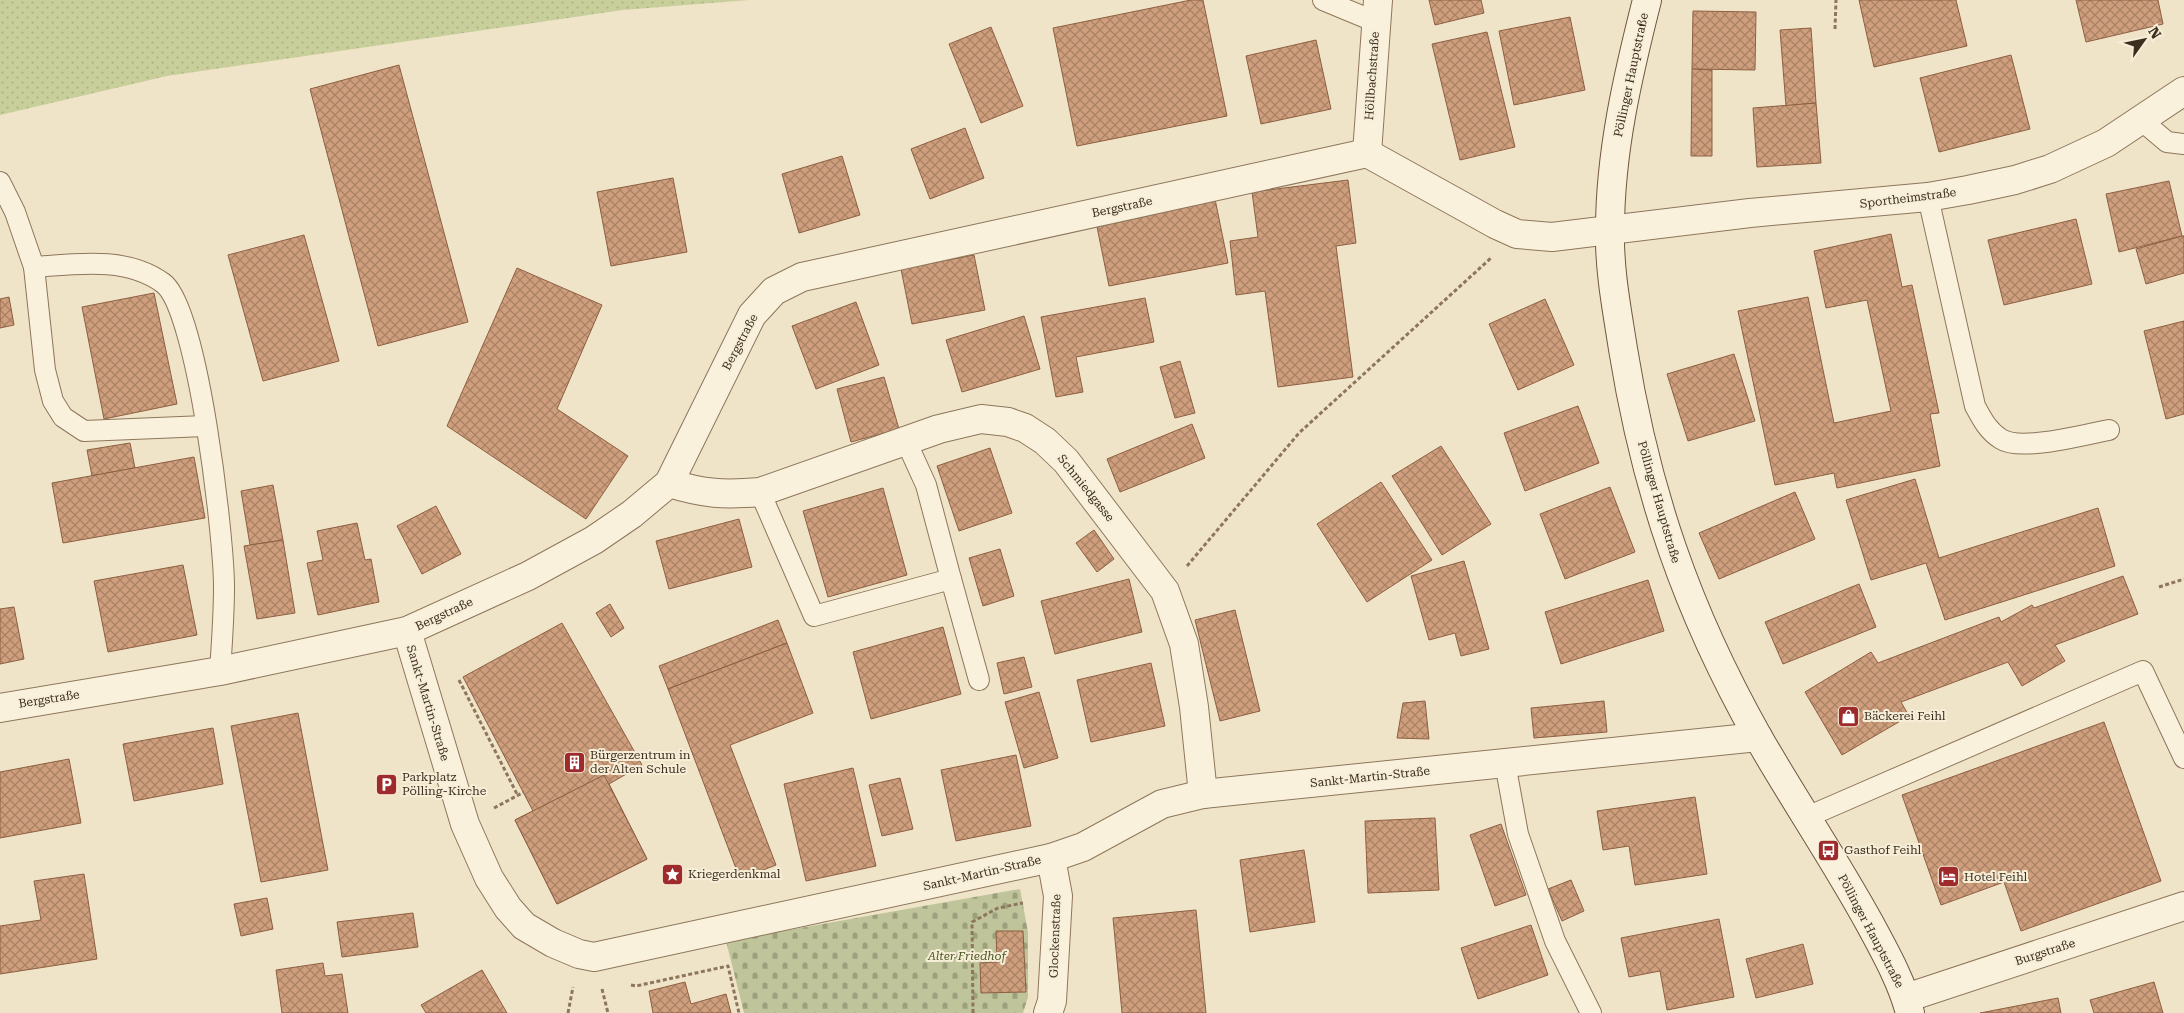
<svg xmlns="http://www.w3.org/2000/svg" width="2184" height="1013" viewBox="0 0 2184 1013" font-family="'Roboto Serif',serif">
	<defs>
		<pattern id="grass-dots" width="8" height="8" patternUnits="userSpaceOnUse" patternTransform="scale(1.25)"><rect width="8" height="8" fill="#c9cf9b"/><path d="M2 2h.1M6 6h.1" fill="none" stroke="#aeb285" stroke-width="1.8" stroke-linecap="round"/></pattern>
		<pattern id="cemetery-stones" width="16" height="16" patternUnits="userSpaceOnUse" patternTransform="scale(1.25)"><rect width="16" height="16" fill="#bfc49a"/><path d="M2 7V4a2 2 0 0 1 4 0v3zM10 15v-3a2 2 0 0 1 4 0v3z" fill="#9ca07d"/></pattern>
		<pattern id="building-cross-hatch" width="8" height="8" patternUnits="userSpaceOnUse" patternTransform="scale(1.25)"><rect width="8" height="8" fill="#cf9f7d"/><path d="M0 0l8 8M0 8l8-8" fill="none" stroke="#a98266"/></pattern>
	</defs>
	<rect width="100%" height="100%" fill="#f0e4c8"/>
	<path fill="url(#grass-dots)" d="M0,0h749l-126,10 -456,66 -167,39z"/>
	<path fill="url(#cemetery-stones)" d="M1020,889l8,43v65l-5,16h-279l-18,-72z"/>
	<g fill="url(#building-cross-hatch)" stroke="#8d5f41">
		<path d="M1191,0h12l24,116 -150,30 -24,-118z"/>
		<path d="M1429,0h52l3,13 -49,12z"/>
		<path d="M1859,0h97l11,46 -93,21z"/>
		<path d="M2076,0h82l5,24 -77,18z"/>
		<path d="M1693,11l63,1 -1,58 -63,-1z"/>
		<path d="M1570,17l15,73 -71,15 -15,-74z"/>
		<path d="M991,27l32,79 -42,17 -32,-79z"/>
		<path d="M1811,28l5,75 -30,3 -6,-76z"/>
		<path d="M1487,32l28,115 -55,13 -28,-116z"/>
		<path d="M1316,40l15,69 -70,15 -15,-68z"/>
		<path d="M2011,55l19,74 -91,23 -19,-74z"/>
		<path d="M399,65l69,257 -90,24 -68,-257z"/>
		<path d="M1692,69l20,1v86h-21z"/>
		<path d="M1816,103l5,60 -64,4 -4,-59z"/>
		<path d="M965,128l19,50 -54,21 -19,-50z"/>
		<path d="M842,156l18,59 -61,18 -17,-59z"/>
		<path d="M673,178l14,74 -76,14 -14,-74z"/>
		<path d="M1348,180l8,63 -20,3 17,131 -75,10 -13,-96 -29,4 -6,-54 28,-4 -6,-45z"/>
		<path d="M2169,181l13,55 -63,16 -13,-58z"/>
		<path d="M1215,199l13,64 -119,23 -13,-64z"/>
		<path d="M2076,219l16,65 -88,21 -16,-65z"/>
		<path d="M1891,234l11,53 10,-2 27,128 -9,1 10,52 -103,22 -3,-15 -59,12 -37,-174 70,-14 26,126 57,-12 -24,-111 -41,8 -12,-57z"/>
		<path d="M304,235l35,126 -76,20 -35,-126z"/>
		<path d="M2182,236h2v37l-38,11 -10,-35z"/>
		<path d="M974,255l11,55 -73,14 -11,-55z"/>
		<path d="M517,268l85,37 -45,104 71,47 -42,63 -139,-93z"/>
		<path d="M154,293l23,111 -73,15 -22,-112z"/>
		<path d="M9,297l5,28 -14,3v-29z"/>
		<path d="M1145,298l9,44 -78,15 7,35 -27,5 -15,-80z"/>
		<path d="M1545,299l29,66 -56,25 -29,-66z"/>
		<path d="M856,302l23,63 -63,24 -24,-63z"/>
		<path d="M1024,316l16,53 -78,23 -16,-52z"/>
		<path d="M2184,321v93l-18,5 -22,-88z"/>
		<path d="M1734,354l21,67 -67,20 -21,-67z"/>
		<path d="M1180,361l15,52 -20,5 -15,-51z"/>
		<path d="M884,377l15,52 -48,13 -14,-53z"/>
		<path d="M1578,406l21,57 -74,28 -21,-58z"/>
		<path d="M1192,424l13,34 -85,34 -13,-33z"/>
		<path d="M130,443l5,25 -43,8 -5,-26z"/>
		<path d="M1441,446l50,78 -49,31 -50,-79z"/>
		<path d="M990,448l22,65 -53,18 -22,-65z"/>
		<path d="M194,457l11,61 -142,25 -11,-60z"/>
		<path d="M1915,479l24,79 159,-50 17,58 -170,54 -19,-57 -55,17 -25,-80z"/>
		<path d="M1381,482l51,78 -65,42 -50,-78z"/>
		<path d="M273,485l10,55 -33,5 -9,-54z"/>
		<path d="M1610,487l25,65 -70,27 -25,-65z"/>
		<path d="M883,488l24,87 -79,22 -25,-86z"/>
		<path d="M1795,492l20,47 -96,40 -20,-46z"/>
		<path d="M436,506l25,48 -39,20 -25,-48z"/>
		<path d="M739,519l13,48 -83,22 -13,-48z"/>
		<path d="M357,523l8,37 6,-1 8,43 -61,13 -11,-52 16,-3 -6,-29z"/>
		<path d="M1094,530l20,29 -17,13 -21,-29z"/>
		<path d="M283,540l12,73 -38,6 -13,-73z"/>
		<path d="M1000,549l14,47 -31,10 -14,-48z"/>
		<path d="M1464,561l25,88 -28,7 -6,-23 -26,7 -18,-64z"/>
		<path d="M183,565l14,70 -89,17 -14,-71z"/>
		<path d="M2123,576l15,38 -83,31 10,16 -43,25 -14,-24 -107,40 8,14 -67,39 -37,-63 66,-40 7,11 121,-46 2,5 31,-17 2,3z"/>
		<path d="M1129,579l13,53 -87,22 -14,-53z"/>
		<path d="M1648,580l16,51 -103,33 -16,-52z"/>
		<path d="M1859,584l17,43 -93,37 -18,-42z"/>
		<path d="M610,604l14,24 -13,9 -15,-24z"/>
		<path d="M14,607l10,52 -24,5v-55z"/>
		<path d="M1235,610l25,101 -40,10 -25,-101z"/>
		<path d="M778,620l9,23 -119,46 -9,-23z"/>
		<path d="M562,623l80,142 -33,19 38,75 -90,45 -42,-84 18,-9 -70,-134z"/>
		<path d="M943,627l18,67 -90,25 -18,-67z"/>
		<path d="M787,643l26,70 -83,32 46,120 -36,14 -72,-190z"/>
		<path d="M1024,657l8,30 -28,7 -7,-31z"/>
		<path d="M1151,663l14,63 -74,16 -14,-62z"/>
		<path d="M1039,692l19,66 -34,10 -19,-66z"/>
		<path d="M1425,701l4,38 -32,-1 6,-35z"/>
		<path d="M1604,701l3,31 -73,6 -3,-30z"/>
		<path d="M298,713l30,157 -67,12 -30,-156z"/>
		<path d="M2104,722l57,159 -140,50 -17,-49 -63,23 -39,-110z"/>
		<path d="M213,728l10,56 -89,17 -11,-57z"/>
		<path d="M1016,755l15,71 -75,15 -15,-71z"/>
		<path d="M69,759l12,64 -81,15v-66z"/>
		<path d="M853,768l23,98 -70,15 -22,-97z"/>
		<path d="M604,775l43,84 -90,45 -42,-84z"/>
		<path d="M900,778l13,51 -31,7 -13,-51z"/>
		<path d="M1695,797l12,77 -72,11 -6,-39 -26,4 -6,-39z"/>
		<path d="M1435,818l4,72 -71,3 -3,-72z"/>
		<path d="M1501,824l25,71 -31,11 -25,-71z"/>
		<path d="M1304,850l11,72 -65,10 -10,-72z"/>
		<path d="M84,874l13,85 -97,15v-48l41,-6 -7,-39z"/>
		<path d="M1571,880l13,31 -22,10 -14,-32z"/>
		<path d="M267,898l6,31 -32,7 -7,-32z"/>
		<path d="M1196,910l10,103h-84l-9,-95z"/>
		<path d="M413,913l5,34 -76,10 -5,-35z"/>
		<path d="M1719,919l15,78 -67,13 -7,-39 -31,6 -8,-39z"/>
		<path d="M1531,925l17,50 -70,24 -17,-51z"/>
		<path d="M996,931h27l3,61 -45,1 -1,-30 17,-1z"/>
		<path d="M1803,944l10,40 -57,14 -10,-39z"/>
		<path d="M323,963l2,13 17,-2 6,39h-66l-6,-43z"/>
		<path d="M482,970l25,43h-81l-5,-8z"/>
		<path d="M685,982l6,22 35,-10 5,19h-78l-4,-22z"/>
		<path d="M2154,982l9,31h-69l-4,-13z"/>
		<path d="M2058,998l3,15h-81z"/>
	</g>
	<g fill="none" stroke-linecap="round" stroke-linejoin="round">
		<defs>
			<g id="lane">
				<path d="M1323,0l53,22"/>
				<path d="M2141,120l26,22 17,2"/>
				<path d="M0,182l15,30 19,55c42,-3 92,-11 129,16 35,25 61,255 61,304 0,28 -2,56 -4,84"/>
				<path d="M1928,197l47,209c7,13 13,25 26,33 20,13 85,-5 108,-9"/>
				<path d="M34,267l11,103 8,31 10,16 21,14 121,-5"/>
				<path d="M760,492l54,124 137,-37 -25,-94 -20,-44"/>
				<path d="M951,579l28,101"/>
				<path d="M1505,763l13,71 37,107 36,72"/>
				<path d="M1807,817l336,-146 41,87"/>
			</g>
			<g id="street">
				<path d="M1367,153l11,-153"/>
				<path d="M669,483c35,11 55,12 91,9l179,-63 42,-10 27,3 17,6 20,13 21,20 99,130 19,53 10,63 9,87"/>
				<path d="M407,631l58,193 24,54 19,30 16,18 29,17 26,11 15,3 457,-99 32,-11 79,-43 41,-10 555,-57"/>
				<path d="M0,708l220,-37 187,-40 121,-55 66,-36 38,-26 37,-31 83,-168 22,-24 28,-14 565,-124 128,71 22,10 35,3 198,-24 178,-16 40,-7 47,-10 35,-11 56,-26 78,-52"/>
				<path d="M1906,998l278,-92"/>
				<path d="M1048,1013l4,-12 6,-105 -7,-38"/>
			</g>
			<path id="secondary" d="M1647,0c-19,75 -37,152 -37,230 -1,40 7,80 13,119 23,143 64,262 135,388 36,63 77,123 112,187 15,28 32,58 40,89"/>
		</defs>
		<use href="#lane" stroke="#8d765c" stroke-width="22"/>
		<use href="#street" stroke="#8d765c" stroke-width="30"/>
		<use href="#secondary" stroke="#6f573f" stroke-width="30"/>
		<g stroke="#8d765c" stroke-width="3" stroke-dasharray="4 2.5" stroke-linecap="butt">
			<path d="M1835,29l1,-29"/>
			<path d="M1187,566l112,-133 192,-175"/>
			<path d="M2159,587l25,-8"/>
			<path d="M459,680l59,116"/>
			<path d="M494,808l30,-16"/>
			<path d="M631,985l5,1 92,-20 11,47"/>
			<path d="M602,989l6,24"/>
			<path d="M568,1013l5,-26"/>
			<path d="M973,1013l-1,-91 26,-14 25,-5"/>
		</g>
		<use href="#lane" stroke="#faf1dc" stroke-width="20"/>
		<use href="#street" stroke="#faf1dc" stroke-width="28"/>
		<use href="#secondary" stroke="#faf1dc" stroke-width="28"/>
	</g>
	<defs>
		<symbol id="shop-square" viewBox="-11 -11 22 22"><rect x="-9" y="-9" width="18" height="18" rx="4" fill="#9e2a2b" stroke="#f7eed8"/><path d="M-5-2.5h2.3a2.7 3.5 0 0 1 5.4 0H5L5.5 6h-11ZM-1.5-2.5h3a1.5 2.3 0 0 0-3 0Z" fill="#fff"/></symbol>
		<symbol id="building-square" viewBox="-11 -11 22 22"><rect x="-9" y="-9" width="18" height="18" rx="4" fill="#9e2a2b" stroke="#f7eed8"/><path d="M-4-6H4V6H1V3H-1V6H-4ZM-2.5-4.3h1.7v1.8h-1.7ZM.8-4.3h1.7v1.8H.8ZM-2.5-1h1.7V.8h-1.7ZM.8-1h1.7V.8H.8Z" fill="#fff"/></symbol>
		<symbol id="parking-square" viewBox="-11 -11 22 22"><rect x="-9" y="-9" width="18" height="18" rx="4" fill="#9e2a2b" stroke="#f7eed8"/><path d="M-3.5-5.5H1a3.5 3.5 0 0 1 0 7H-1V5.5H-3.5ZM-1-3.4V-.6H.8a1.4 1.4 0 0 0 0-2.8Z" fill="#fff"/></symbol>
		<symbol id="bus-square" viewBox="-11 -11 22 22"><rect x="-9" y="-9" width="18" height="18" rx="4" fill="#9e2a2b" stroke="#f7eed8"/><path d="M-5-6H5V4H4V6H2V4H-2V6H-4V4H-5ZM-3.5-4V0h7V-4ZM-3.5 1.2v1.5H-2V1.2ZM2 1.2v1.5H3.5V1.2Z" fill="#fff"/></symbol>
		<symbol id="sight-square" viewBox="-11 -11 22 22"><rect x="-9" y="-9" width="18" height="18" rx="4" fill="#9e2a2b" stroke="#f7eed8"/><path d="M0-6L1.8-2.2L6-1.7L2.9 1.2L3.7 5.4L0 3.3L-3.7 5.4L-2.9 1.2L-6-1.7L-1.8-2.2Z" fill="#fff"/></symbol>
		<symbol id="hotel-square" viewBox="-11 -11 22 22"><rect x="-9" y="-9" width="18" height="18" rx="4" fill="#9e2a2b" stroke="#f7eed8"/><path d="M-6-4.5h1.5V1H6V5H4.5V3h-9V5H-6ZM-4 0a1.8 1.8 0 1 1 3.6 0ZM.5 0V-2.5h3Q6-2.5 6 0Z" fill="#fff"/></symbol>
	</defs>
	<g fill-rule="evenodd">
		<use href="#shop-square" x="1836" y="704" width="25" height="25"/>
		<use href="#building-square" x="562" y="750" width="25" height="25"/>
		<use href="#parking-square" x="374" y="772" width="25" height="25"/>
		<use href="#bus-square" x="1816" y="838" width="25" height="25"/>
		<use href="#sight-square" x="660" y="862" width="25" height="25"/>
		<use href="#hotel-square" x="1936" y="864" width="25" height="25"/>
	</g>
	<g text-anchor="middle" stroke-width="4" stroke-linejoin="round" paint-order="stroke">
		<g font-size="12" fill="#3d2e20" stroke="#f7eed8">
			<text transform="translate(1631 75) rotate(-78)" y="4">Pöllinger Hauptstraße</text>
			<text transform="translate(1372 76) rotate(-86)" y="4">Höllbachstraße</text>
			<text transform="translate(1908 198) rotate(-7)" y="4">Sportheimstraße</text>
			<text transform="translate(1122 207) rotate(-12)" y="4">Bergstraße</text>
			<text transform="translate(740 342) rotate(-62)" y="4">Bergstraße</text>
			<text transform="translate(1086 488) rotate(51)" y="4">Schmiedgasse</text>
			<text transform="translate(1659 502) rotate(74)" y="4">Pöllinger Hauptstraße</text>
			<text transform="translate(444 614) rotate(-25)" y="4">Bergstraße</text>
			<text transform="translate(49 699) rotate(-9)" y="4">Bergstraße</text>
			<text transform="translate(428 703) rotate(73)" y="4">Sankt-Martin-Straße</text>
			<text transform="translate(1370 777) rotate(-6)" y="4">Sankt-Martin-Straße</text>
			<text transform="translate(982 873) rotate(-13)" y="4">Sankt-Martin-Straße</text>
			<text transform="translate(1871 931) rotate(62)" y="4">Pöllinger Hauptstraße</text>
			<text transform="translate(1055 936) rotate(-88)" y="4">Glockenstraße</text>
			<text transform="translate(2045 952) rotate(-18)" y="4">Burgstraße</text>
		</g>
		<g font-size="12" fill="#3d2e20" stroke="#f7eed8" text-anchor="start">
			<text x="1864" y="720">Bäckerei Feihl</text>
			<text x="590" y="759">Bürgerzentrum in<tspan x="590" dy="14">der Alten Schule</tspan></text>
			<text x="402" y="781">Parkplatz<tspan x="402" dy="14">Pölling-Kirche</tspan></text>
			<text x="1844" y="854">Gasthof Feihl</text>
			<text x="688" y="878">Kriegerdenkmal</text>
			<text x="1964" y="881">Hotel Feihl</text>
		</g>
		<g font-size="12" font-style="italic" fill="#4d5a26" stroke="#f7eed8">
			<text x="967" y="960">Alter Friedhof</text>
		</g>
	</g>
	<g transform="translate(2144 40) rotate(57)" stroke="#f7eed8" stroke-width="4" paint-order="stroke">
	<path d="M0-4L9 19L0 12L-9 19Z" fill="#3d2e20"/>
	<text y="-8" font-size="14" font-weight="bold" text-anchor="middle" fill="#3d2e20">N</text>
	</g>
</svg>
